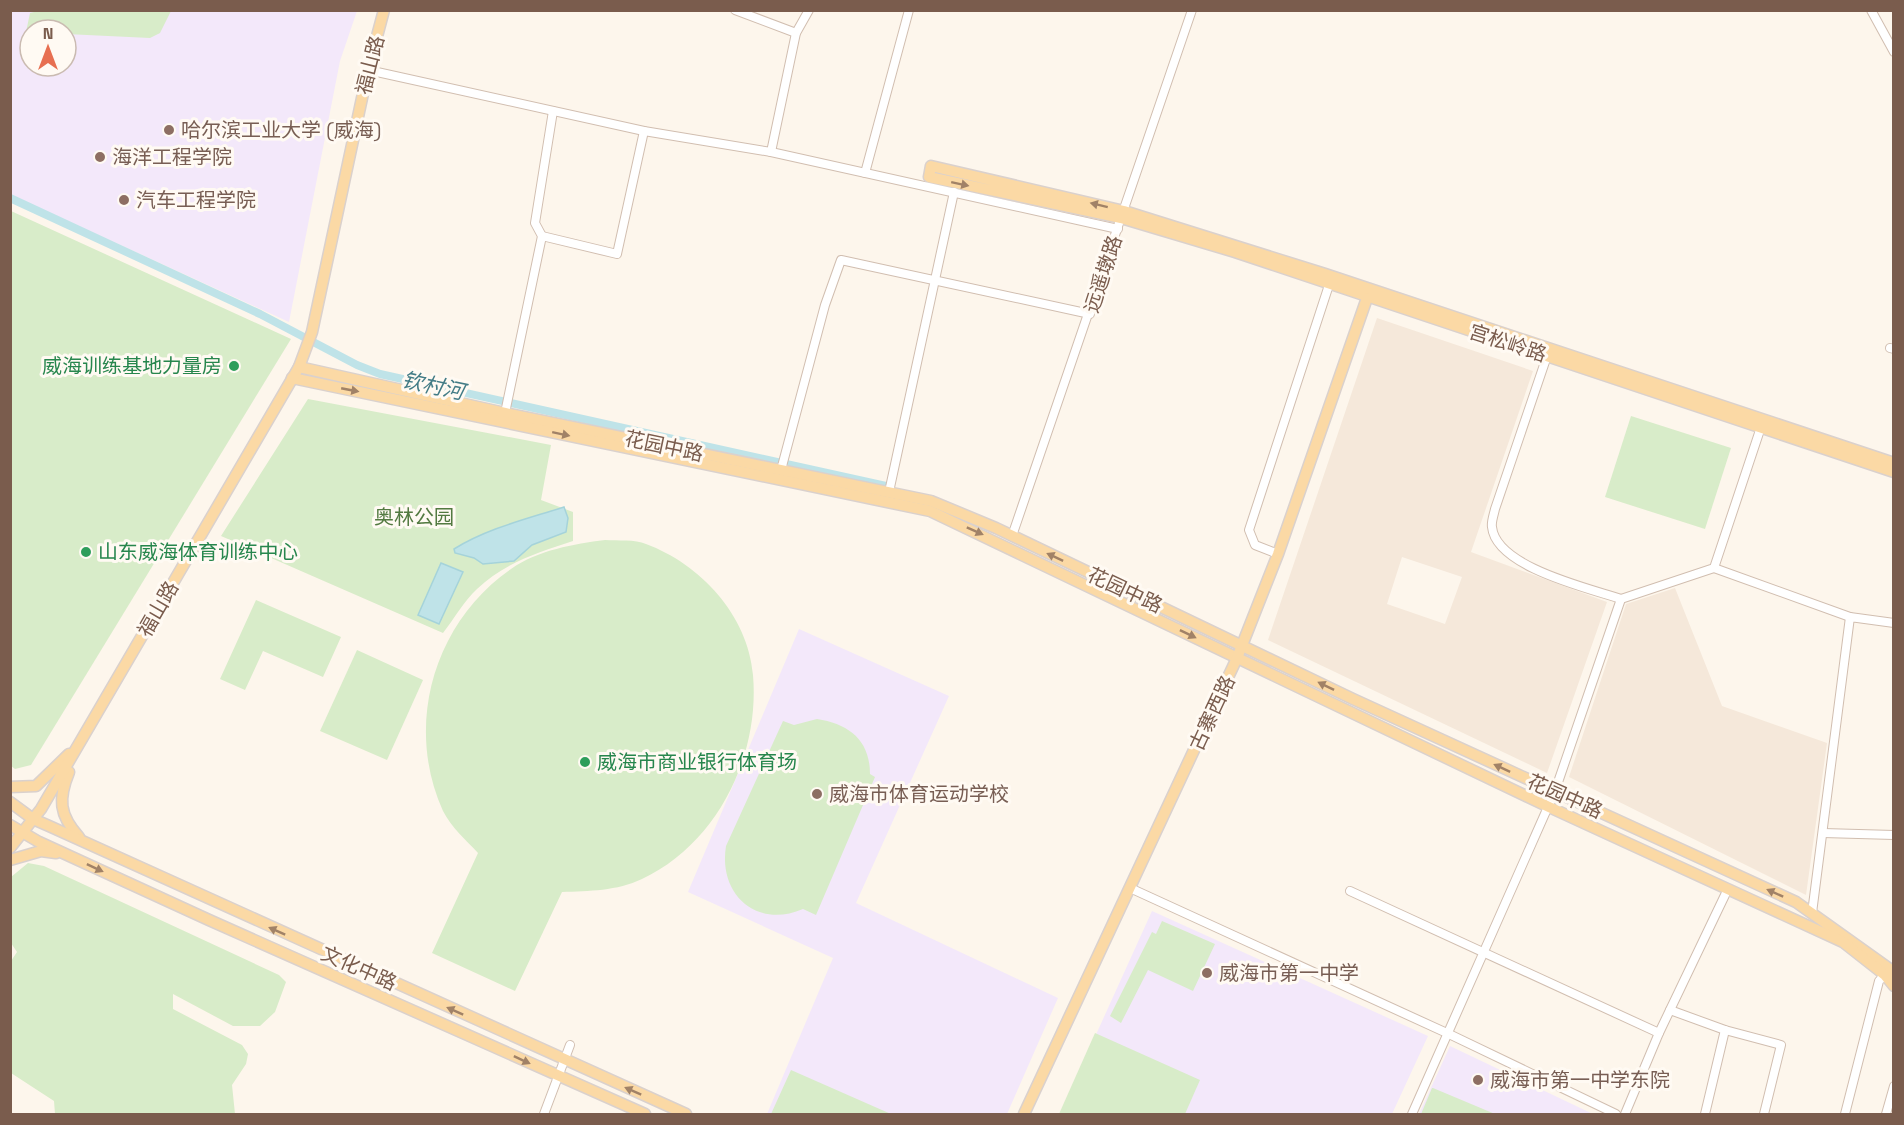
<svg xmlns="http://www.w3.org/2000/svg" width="1904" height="1125" viewBox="0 0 1904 1125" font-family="'Space Grotesk','Noto Sans SC',sans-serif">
	<rect width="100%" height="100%" fill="#fdf6ec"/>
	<g fill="#f5e8da" fill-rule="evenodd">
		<path d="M1377,318l156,53 -62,181 136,50 -60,171 -279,-133zM1402,557l60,20 -17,47 -58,-20z"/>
		<path d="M1675,588l47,118 105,37 -21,152 -237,-118 57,-173z"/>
	</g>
	<g fill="#f3e8fa" fill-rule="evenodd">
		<path d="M11,11h346l-17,50 -51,261 -278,-127zM30,30h36v36h-36z"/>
		<path d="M799,629l150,67 -93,207 202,95 -51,116h-240l66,-156 -145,-66z"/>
		<path d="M1152,911l276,125 -36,78h-332z"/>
		<path d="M1450,1046l143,68h-174z"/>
	</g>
	<g fill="#d8ecc9">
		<path d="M42,10h129v1l-11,22 -10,5 -84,-4v-4l-40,2 4,-19z"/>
		<path d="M11,211l280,128 -260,426 -16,4 -5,-4z"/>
		<path d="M308,399l243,46 -10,55 32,12v29c-34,11 -69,22 -96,48 -13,12 -23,30 -34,44l-222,-97z"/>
		<path d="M1631,416l100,32 -26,81 -100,-32z"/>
		<path d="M605,540c13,1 30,-1 41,4 54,20 102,71 107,131 7,81 -36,169 -111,204 -25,12 -53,12 -80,13l-47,99 -83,-38 46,-100c-12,-13 -27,-26 -35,-42 -39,-86 -9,-189 68,-242 27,-19 63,-25 94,-29z"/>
		<path d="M256,600l85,37 -18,40 -60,-26 -18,39 -25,-11z"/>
		<path d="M357,650l66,30 -36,80 -67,-29z"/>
		<path d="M817,719c32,5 53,21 53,55l5,3 -59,138 -13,-6c-46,20 -85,-14 -77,-63l57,-125 11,4z"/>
		<path d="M28,863l16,3 235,109 7,7 -11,30 -15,14h-27l-60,-32v15l69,36 6,9 -2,10 -14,21 3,29h-180l-1,-13 -43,-28v-112l6,-9 -6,-9v-66z"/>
		<path d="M1162,921l53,23 -22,47 -45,-21 -27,53 -11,-7 42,-84 4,2z"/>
		<path d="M1095,1033l105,47 -15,34h-126z"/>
		<path d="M791,1070l100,44h-120z"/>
		<path d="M1432,1088h1l62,26h-74z"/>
	</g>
	<g fill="#bfe3e8" stroke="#a5d3da" stroke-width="1.5">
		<path d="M564,507l4,11 -2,14 -34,13 -18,16 -31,3 -9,-6 -19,-5 -1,-4c34,-21 73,-30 110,-42z"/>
		<path d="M441,563l22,9 -24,52 -21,-9z"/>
	</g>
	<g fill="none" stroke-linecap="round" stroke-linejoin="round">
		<path stroke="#bfe3e8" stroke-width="8" d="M10,198l250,116 97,51 23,9 506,112"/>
		<defs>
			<g id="minor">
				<path d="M735,10l61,23"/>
				<path d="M1871,10l23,42"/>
				<path d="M368,70l276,61 127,21 347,77"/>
				<path d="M771,152l25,-119 13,-23"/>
				<path d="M865,173l44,-163"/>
				<path d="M542,236l75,18 27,-123"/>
				<path d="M1890,348l4,1"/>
				<path d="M1547,356l-52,153c-1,5 -4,13 -3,18 4,40 96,61 129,72"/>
				<path d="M505,413l37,-177 -7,-13 18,-112"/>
				<path d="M781,470l44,-165 16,-45 249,54"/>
				<path d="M889,492l65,-300"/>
				<path d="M1012,536l180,-526"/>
				<path d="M1278,554l-23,-9 -6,-15 80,-245"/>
				<path d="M1714,568l136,49"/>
				<path d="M1823,833l71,2"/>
				<path d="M1130,888l319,146 167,80"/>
				<path d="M1350,891l309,142"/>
				<path d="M1812,913l38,-296 44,6"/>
				<path d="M1670,1010l55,20 56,15 -17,69"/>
				<path d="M544,1114l26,-69"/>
				<path d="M1412,1114l143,-323 66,-192 93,-31 47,-141"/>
				<path d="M1625,1114l34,-81 66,-138"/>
				<path d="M1705,1114l20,-84"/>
				<path d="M1845,1114l34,-133 8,-9"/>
				<path d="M1886,1114l8,-28"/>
			</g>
			<g id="major">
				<path d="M299,367l206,46 426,88 65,27 357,171 443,203 98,70"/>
				<path d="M292,378l638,133 619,296 294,135 42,33 9,11"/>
				<path d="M1894,463l-569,-189 -201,-63 -193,-45 -2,11 192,41 114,34 659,220"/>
				<path d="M69,772c-11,27 -10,43 10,65"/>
				<path d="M10,787l26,-1 33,-32"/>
				<path d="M10,802l23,17 16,7 637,288"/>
				<path d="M10,825l29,17 170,78 436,194"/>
				<path d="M10,848l31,-39 258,-442 13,-35 56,-262 16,-60"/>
				<path d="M10,860l31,-9 15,2"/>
				<path d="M1024,1114l213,-456 41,-104 89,-256"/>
			</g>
		</defs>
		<use href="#minor" stroke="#d1beb0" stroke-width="10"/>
		<use href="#major" stroke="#dad1cd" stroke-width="13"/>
		<use href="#minor" stroke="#fff" stroke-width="8"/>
		<use href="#major" stroke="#fbd9a5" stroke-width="10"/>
	</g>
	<defs><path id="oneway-solid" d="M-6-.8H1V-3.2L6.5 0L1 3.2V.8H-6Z" transform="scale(1.5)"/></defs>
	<g fill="#a18267">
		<use href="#oneway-solid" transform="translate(960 184) rotate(12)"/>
		<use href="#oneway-solid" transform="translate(1099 205) rotate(-166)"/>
		<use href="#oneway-solid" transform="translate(350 390) rotate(11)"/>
		<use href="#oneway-solid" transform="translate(561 434) rotate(12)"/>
		<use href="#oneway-solid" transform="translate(975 531) rotate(24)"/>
		<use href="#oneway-solid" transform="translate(1055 557) rotate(-155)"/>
		<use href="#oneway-solid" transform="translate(1188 634) rotate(26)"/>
		<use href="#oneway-solid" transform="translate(1326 686) rotate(-154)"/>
		<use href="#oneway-solid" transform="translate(1502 768) rotate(-155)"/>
		<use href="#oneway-solid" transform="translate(95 868) rotate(25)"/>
		<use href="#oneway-solid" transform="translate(1775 893) rotate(-156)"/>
		<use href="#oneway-solid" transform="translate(277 931) rotate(-156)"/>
		<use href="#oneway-solid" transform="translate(455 1011) rotate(-156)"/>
		<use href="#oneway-solid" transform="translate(522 1060) rotate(25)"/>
		<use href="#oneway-solid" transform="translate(633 1091) rotate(-156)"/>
	</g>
	<g fill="#8d6e63" stroke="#fffaf3" stroke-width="2">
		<circle cx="169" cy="130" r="6"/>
		<circle cx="100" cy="157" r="6"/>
		<circle cx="124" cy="200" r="6"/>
		<circle cx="817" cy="794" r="6"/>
		<circle cx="1207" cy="973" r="6"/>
		<circle cx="1478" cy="1080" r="6"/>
	</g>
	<g fill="#2e9e5b" stroke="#fffaf3" stroke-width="2">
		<circle cx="234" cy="366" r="6"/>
		<circle cx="86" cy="552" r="6"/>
		<circle cx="585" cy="762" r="6"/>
	</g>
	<g text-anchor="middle" stroke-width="6" stroke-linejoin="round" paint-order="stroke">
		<g font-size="20" fill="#7a5c4d" stroke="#fffaf3">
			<text transform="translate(370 65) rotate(-76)" y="7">福山路</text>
			<text transform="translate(1103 274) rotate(-72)" y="7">远遥墩路</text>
			<text transform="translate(1508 343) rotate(18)" y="7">宫松岭路</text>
			<text transform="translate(664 446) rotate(12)" y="7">花园中路</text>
			<text transform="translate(1125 590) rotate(25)" y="7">花园中路</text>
			<text transform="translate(158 609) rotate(-60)" y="7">福山路</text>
			<text transform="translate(1212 713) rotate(-65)" y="7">古寨西路</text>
			<text transform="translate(1565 796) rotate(24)" y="7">花园中路</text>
			<text transform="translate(359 968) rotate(24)" y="7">文化中路</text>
		</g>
		<g font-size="20" fill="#785e54" stroke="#fffaf3" text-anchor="start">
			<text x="181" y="137">哈尔滨工业大学 (威海)</text>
			<text x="112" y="164">海洋工程学院</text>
			<text x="136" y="207">汽车工程学院</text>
			<text x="829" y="801">威海市体育运动学校</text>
			<text x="1219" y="980">威海市第一中学</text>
			<text x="1490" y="1087">威海市第一中学东院</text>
		</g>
		<g font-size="20" fill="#27864d" stroke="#fffaf3" text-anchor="start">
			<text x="222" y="373" text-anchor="end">威海训练基地力量房</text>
			<text x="98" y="559">山东威海体育训练中心</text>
			<text x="597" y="769">威海市商业银行体育场</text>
		</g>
		<g font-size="20" fill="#537a41" stroke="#fffaf3">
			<text x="414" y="524">奥林公园</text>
		</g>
		<g font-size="21" font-style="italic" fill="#437c86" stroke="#fffaf3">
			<text transform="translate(433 386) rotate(12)" y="7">钦村河</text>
		</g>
	</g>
	<rect width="1904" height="1125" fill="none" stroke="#7a5c4d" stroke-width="24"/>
	<g transform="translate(48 48)"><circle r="28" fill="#fffaf3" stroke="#cabbb1" stroke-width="1.5"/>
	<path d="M0-4.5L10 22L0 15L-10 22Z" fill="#e76f51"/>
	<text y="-9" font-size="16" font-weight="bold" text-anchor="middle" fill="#7a5c4d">N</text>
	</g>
</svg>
